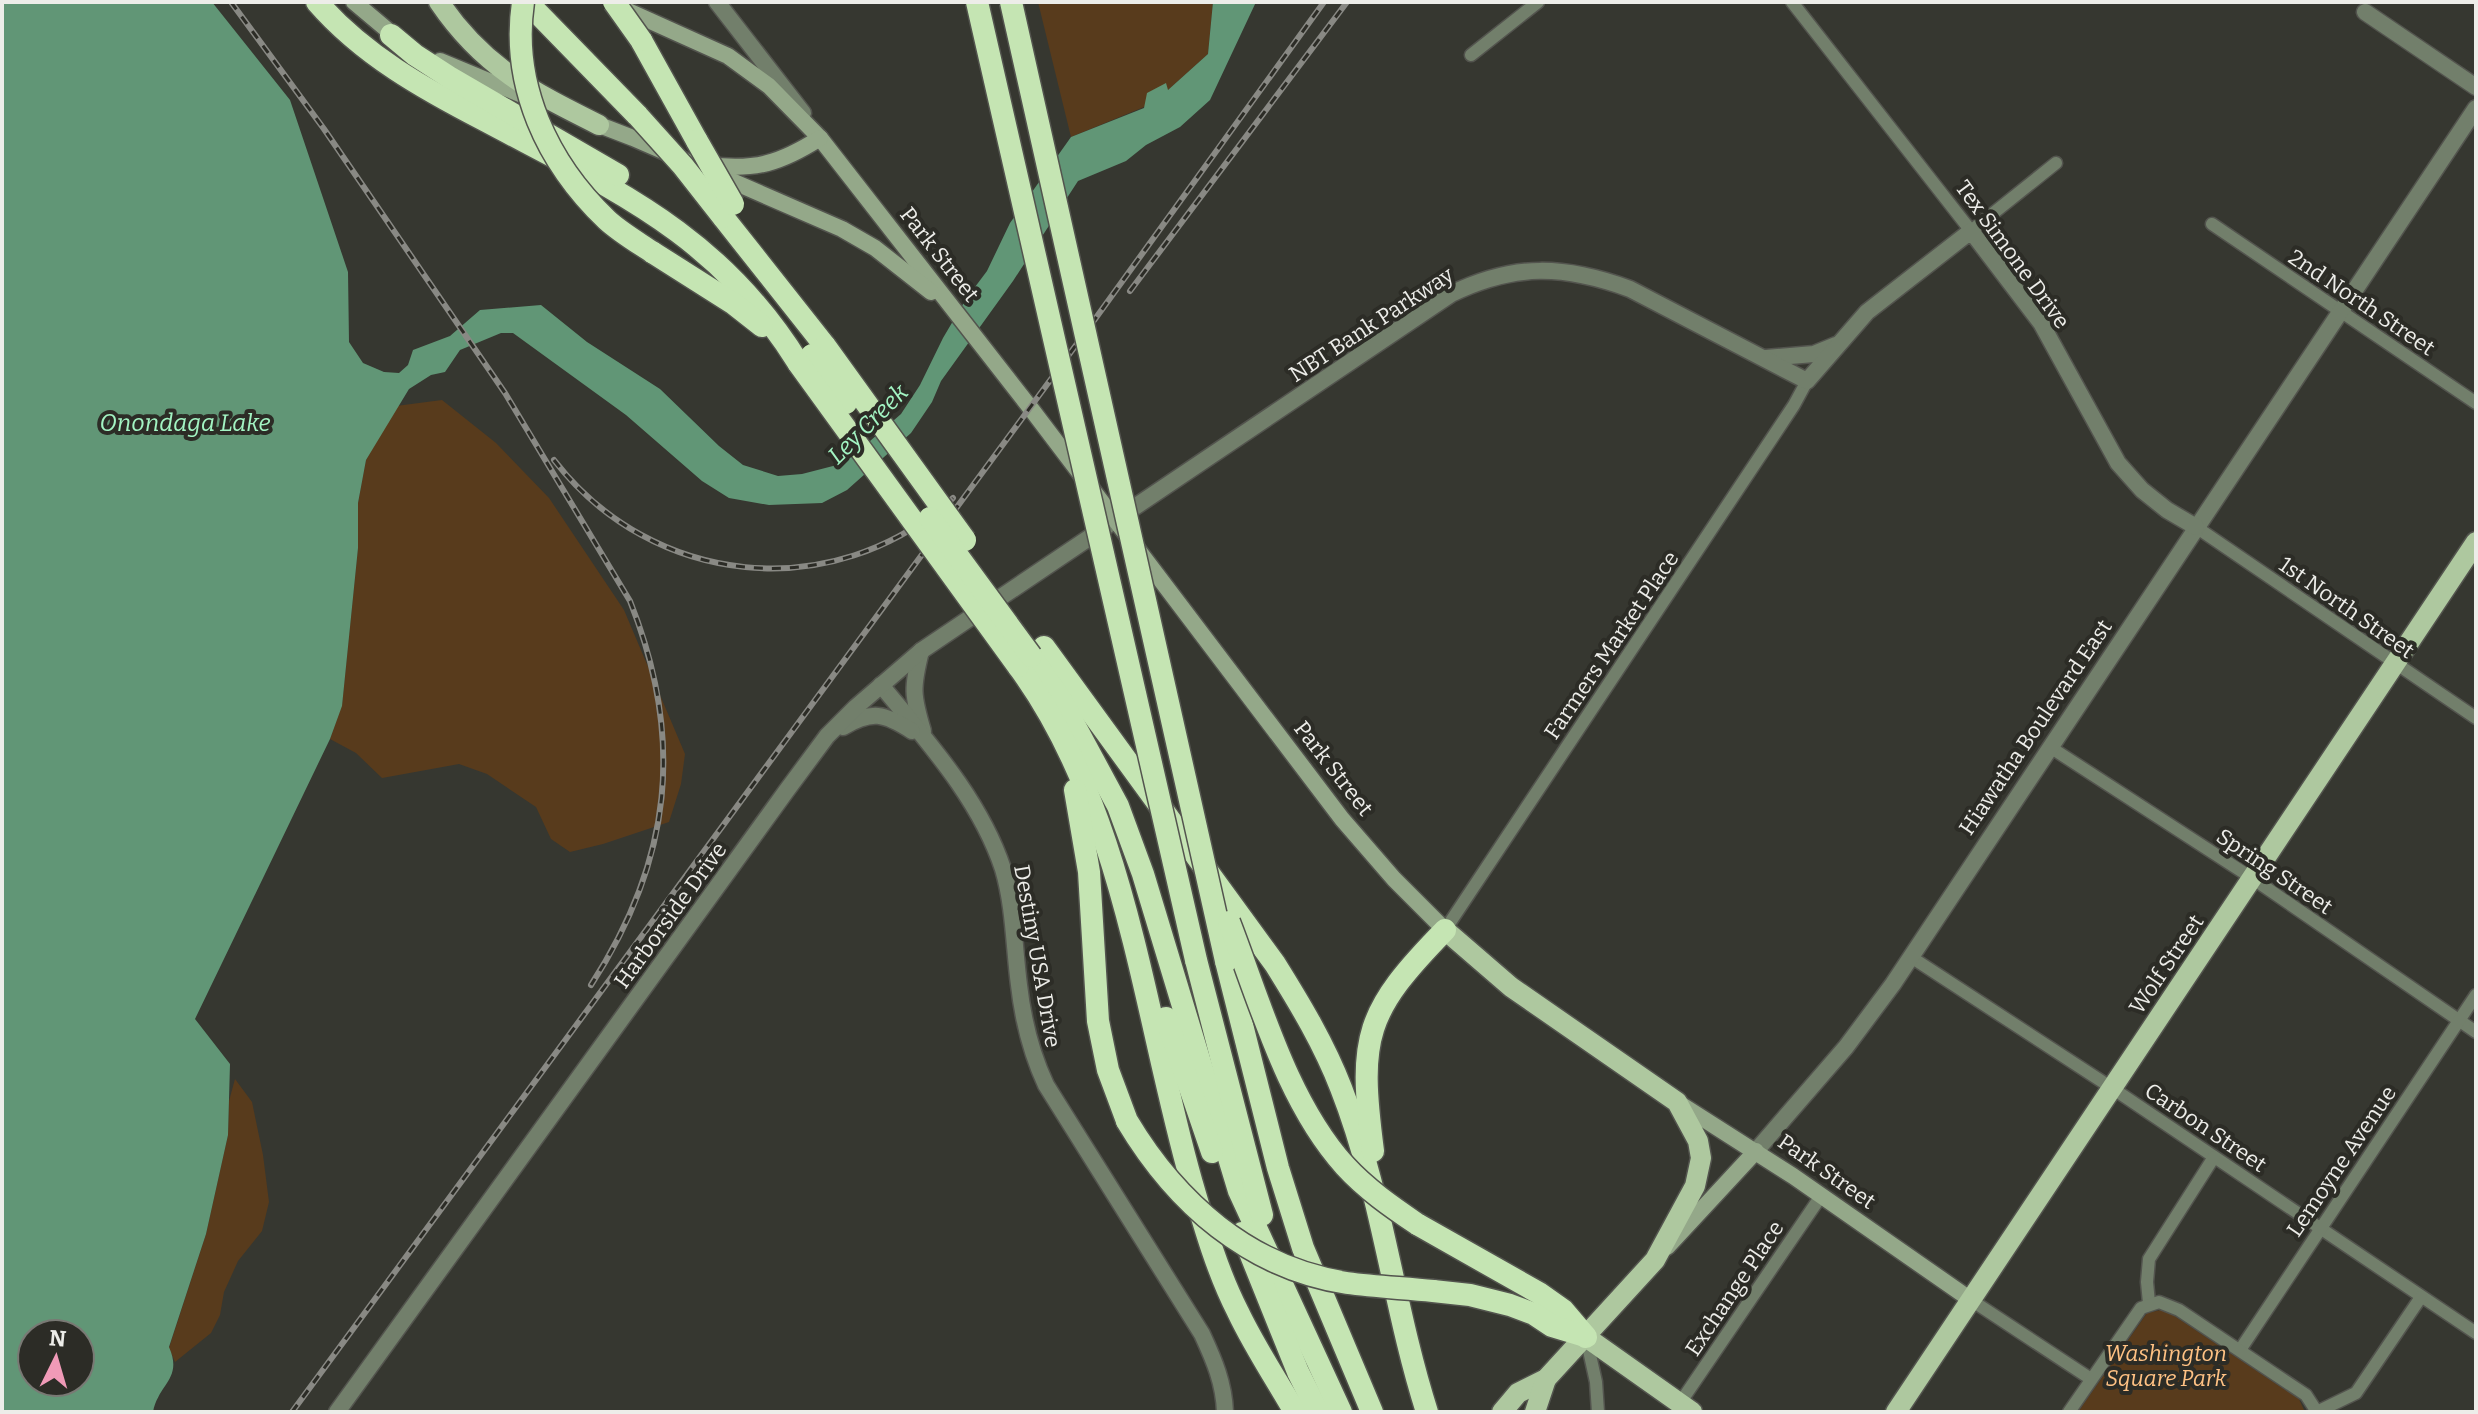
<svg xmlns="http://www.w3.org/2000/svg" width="2478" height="1414" viewBox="0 0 2478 1414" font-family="Bitter,serif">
	<rect width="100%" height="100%" fill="#363730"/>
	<g fill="#583b1c">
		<path d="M1038,2h175l-5,52 -41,37 -1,-7 -22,23 -73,30z"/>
		<path d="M442,400l54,43 53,55 75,112 61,144 -4,30 -12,38 -66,22 -33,8 -19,-13 -15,-32 -49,-33 -28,-10 -77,14 -26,-25 -26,-14 12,-34 16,-157v-45l8,-43 30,-54z"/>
		<path d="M235,1079l17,23 11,53 6,47 -7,29 -24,30 -14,31 -4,23 -9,18 -36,29 -6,-14 37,-114 22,-99 1,-34z"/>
		<path d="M2161,1310l12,5 126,84 6,13h-227l69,-99z"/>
	</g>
	<path fill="#619676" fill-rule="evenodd" d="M2,2h210l78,98 58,172 1,70 14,21 21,9 15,1 9,-8 5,-15 37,-14 30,-26 61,-5 46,37 73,47 59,57 24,19 35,11 24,-2 31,-8 21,-11 47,-41 19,-29 23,-47 23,-39 21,-28 23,-48 61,-86 73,-29 3,-15 19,-10 2,7 40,-36 5,-52h43l-46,98 -30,27 -34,18 -20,16 -48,20 -65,100 -72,100 -9,21 -21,31 -64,57 -25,13 -53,2 -40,-7 -27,-17 -76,-66 -113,-82h-12l-41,17 -15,22 -14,3 -22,14 -43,71 -8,43v45l-16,158 -12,33 -135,280 35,45 -2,71 -22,99 -37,113c14,32 -10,36 -16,65h-151zM32,1334h48v48h-48z"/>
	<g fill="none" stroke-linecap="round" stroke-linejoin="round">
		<defs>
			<g id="minor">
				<path d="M1792,2l179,229 85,-68"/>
				<path d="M1471,55l67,-53"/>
				<path d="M2212,224l264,179"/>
				<path d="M2196,527l280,191"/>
				<path d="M2050,747l202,131 224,154"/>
				<path d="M1445,930l349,-525 13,-24"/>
				<path d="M1911,957l201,131 364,245"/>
				<path d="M1971,1300l120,79"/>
				<path d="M2149,1303l-2,-21 2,-23 65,-102"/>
				<path d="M1586,1337l10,45 2,30"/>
				<path d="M2240,1350l236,-355"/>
				<path d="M1680,1403l141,-207"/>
				<path d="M2069,1412l72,-104 18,-6 20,8 127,85 11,17"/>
				<path d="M2317,1412l39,-19 65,-96"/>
			</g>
			<g id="tertiary">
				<path d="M717,2l86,111"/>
				<path d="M2365,12l111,75"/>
				<path d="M1766,358l48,-4 22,-9"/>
				<path d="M921,651c-9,36 -9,44 2,80"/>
				<path d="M881,685c46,56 99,114 122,184 11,37 11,78 16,116 4,35 12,68 27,100l156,249c12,26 22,49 23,78"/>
				<path d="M843,727c29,-17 41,-14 69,4"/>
				<path d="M1756,1151l90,-104 47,-63 583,-876"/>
				<path d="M337,1412l450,-622 40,-54 29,-29 65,-56 530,-357c64,-31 113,-29 179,-5l177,92 60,-69 104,-81 70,92 77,140 24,27 25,20 29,17"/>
			</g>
			<g id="secondary">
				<path d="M354,2l44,37"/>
				<path d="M617,6l111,50 41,30 51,52 212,272 310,409 52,60 51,51"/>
				<path d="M440,61l97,40"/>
				<path d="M589,121l44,17 209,91 33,19 56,44"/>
				<path d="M709,165c46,6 72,-2 111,-27"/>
				<path d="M1677,1102l116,74 178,124"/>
				<path d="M1667,1247l89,-96"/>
			</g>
			<g id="primary">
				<path d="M439,2c44,65 92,89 160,123"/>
				<path d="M1445,930l66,57 166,115 21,39 3,17 -6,28 -40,74 -109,119 -28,14 -16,19"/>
				<path d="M1586,1337l106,75"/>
				<path d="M1535,1412l11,-33"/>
				<path d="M1896,1412l580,-870"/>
			</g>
			<g id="motorway">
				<path d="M317,2c46,53 107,87 169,119 129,69 233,113 313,243"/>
				<path d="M527,2l111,114"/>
				<path d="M391,35l24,20 34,22 169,98"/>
				<path d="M641,40l56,101"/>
				<path d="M723,217l102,129"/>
				<path d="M652,252l82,52 28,22"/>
				<path d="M1044,647l231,317c25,40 49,80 66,124 41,104 52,218 86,324"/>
				<path d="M1031,656l31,46 56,104 25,68 96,317 102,221"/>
				<path d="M1018,666c107,145 125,345 173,514 13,45 26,91 47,132 16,34 38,67 57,100"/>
				<path d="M1075,790l14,82 9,149 10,49 19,51"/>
				<path d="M1196,960l66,255"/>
				<path d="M1226,961l52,207 25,80 69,164"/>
				<path d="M1166,1018l46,134"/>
				<path d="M1373,1151c-15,-115 -8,-139 72,-221"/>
				<path d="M1417,1224l122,69 24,17 23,27"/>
				<path d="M1242,1233l56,139 20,40"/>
				<path d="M1433,1291l37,4 40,10 24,9 18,12 33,10"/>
			</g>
		</defs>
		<use href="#minor" stroke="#53544e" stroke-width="15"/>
		<use href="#tertiary" stroke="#53544e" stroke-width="19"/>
		<use href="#secondary" stroke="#53544e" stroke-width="19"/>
		<use href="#primary" stroke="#53544e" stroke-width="23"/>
		<use href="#motorway" stroke="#53544e" stroke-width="25"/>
		<use href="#minor" stroke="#727f6b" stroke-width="12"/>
		<use href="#tertiary" stroke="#727f6b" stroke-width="16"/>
		<use href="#secondary" stroke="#94a889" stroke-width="16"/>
		<use href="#primary" stroke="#aec89f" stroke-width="20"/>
		<use href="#motorway" stroke="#c5e5b3" stroke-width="22"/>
		<defs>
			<g id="rail">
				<path d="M231,2l93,127 181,264 125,208c55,138 42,259 -39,384"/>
				<path d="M1130,291l217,-289"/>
				<path d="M554,460c98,127 279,146 399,38"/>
				<path d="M292,1412l798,-1086 234,-324"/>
			</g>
		</defs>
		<use href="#rail" stroke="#898984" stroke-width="6"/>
		<use href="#rail" stroke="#2c2c26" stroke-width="3" stroke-dasharray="9" stroke-linecap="butt"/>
		<defs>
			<g id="motorway-bridge">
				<path d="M523,2c-12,83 24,161 84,218 13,12 30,22 45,32"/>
				<path d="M614,2l27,38"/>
				<path d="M977,2l219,958"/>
				<path d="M1011,2l215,959"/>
				<path d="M638,116l45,50 40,51"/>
				<path d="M697,141l36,63"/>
				<path d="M825,346l140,194"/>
				<path d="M812,355l34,48"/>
				<path d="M799,364l219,302"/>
				<path d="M930,518l101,138"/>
				<path d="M1229,922c31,80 58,180 116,244 21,23 47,41 72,58"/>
				<path d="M1127,1121c49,82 122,147 220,162 29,4 58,5 86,8"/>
			</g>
		</defs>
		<use href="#motorway-bridge" stroke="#53544e" stroke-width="25" stroke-linecap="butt"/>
		<use href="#motorway-bridge" stroke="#c5e5b3" stroke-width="22"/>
	</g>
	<g text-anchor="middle" stroke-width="8" stroke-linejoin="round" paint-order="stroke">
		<g font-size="22" fill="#edede9" stroke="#2c2c26">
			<text transform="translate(940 254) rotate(52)" y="8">Park Street</text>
			<text transform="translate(2013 254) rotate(54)" y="8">Tex Simone Drive</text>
			<text transform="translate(2362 302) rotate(34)" y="8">2nd North Street</text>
			<text transform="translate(1371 324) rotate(-33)" y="8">NBT Bank Parkway</text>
			<text transform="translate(2347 607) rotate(35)" y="8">1st North Street</text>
			<text transform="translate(1611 645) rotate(-56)" y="8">Farmers Market Place</text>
			<text transform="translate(2035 727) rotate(-56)" y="8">Hiawatha Boulevard East</text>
			<text transform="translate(1334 768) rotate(52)" y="8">Park Street</text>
			<text transform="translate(2275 871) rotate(34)" y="8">Spring Street</text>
			<text transform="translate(670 915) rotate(-54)" y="8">Harborside Drive</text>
			<text transform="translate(1038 956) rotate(80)" y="8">Destiny USA Drive</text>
			<text transform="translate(2166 964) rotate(-56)" y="8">Wolf Street</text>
			<text transform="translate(2206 1127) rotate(34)" y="8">Carbon Street</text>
			<text transform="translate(2341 1161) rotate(-56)" y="8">Lemoyne Avenue</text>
			<text transform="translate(1827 1171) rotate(35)" y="8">Park Street</text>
			<text transform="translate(1734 1288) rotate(-56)" y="8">Exchange Place</text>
		</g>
		<g font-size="22" font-style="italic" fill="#ffc284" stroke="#2c2c26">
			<text x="2166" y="1361">Washington<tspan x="2166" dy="25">Square Park</tspan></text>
		</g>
		<g font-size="24" font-style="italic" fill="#a3f4c3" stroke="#2c2c26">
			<text x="185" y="431">Onondaga Lake</text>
			<text transform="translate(868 424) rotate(-45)" y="8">Ley Creek</text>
		</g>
	</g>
	<rect width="2478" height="1414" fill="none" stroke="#edede9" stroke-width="8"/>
	<g transform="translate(56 1358) rotate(5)"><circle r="38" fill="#2c2c26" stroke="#797974" stroke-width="2"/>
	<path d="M0-6L14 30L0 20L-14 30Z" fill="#f09ab7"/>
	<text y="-12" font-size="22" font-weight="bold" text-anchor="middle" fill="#edede9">N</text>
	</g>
</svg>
